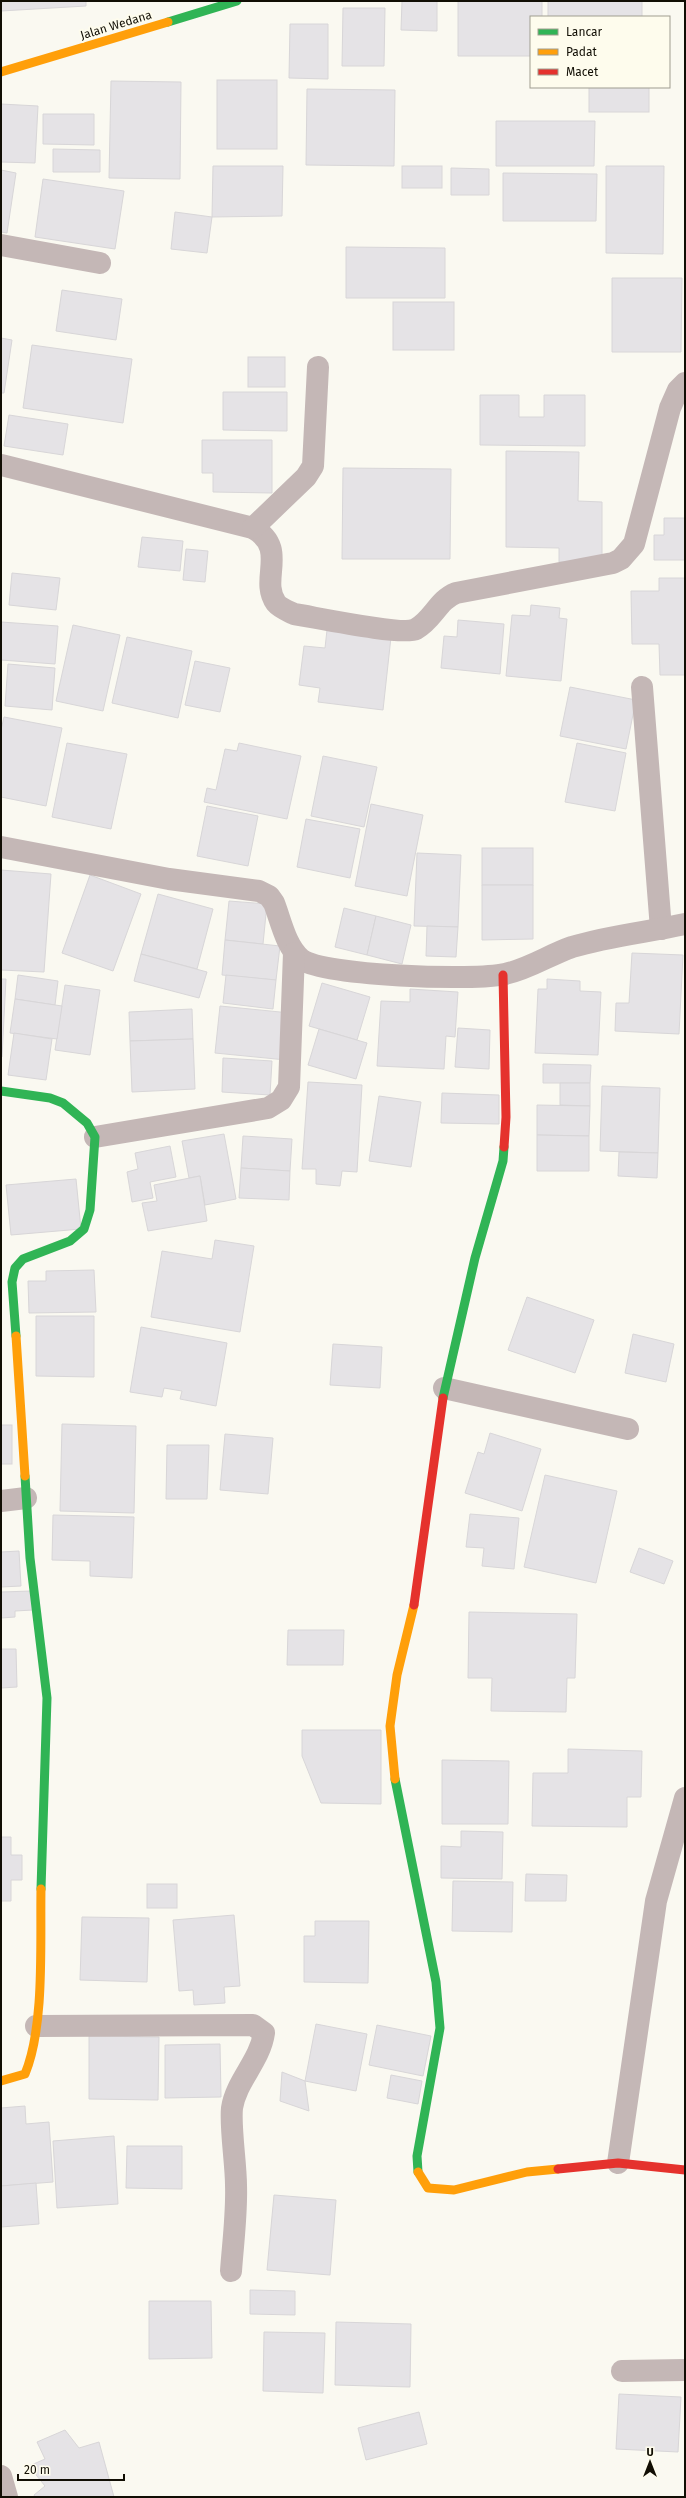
<svg xmlns="http://www.w3.org/2000/svg" width="686" height="2498" viewBox="0 0 686 2498" font-family="'Fira Sans',sans-serif">
	<rect width="100%" height="100%" fill="#faf9f1"/>
	<g fill="#e5e3e6" stroke="#d8d6d8">
		<path d="M1,1h85v5l-85,5z"/>
		<path d="M402,1h35v30l-36,-1z"/>
		<path d="M458,1h84v16h-11v39h-73z"/>
		<rect x="548" y="1" width="94" height="16"/>
		<path d="M343,8h42l-1,58h-42z"/>
		<path d="M290,24h38v55l-39,-1z"/>
		<rect x="217" y="80" width="60" height="69"/>
		<path d="M111,81l70,1 -1,97 -71,-1z"/>
		<rect x="589" y="87" width="60" height="25"/>
		<path d="M307,89l88,1 -1,76 -88,-1z"/>
		<path d="M1,104l37,2 -3,57 -34,-1z"/>
		<path d="M43,114h51v31l-51,-1z"/>
		<path d="M496,121h99l-1,45h-98z"/>
		<path d="M53,149l47,1v22h-47z"/>
		<path d="M213,166h70l-1,50 -70,1z"/>
		<rect x="402" y="166" width="40" height="22"/>
		<path d="M606,166h58l-1,88 -57,-1z"/>
		<path d="M451,168l38,1v26h-38z"/>
		<path d="M1,170l15,3 -9,60 -6,-1z"/>
		<path d="M503,173l94,1 -1,47h-93z"/>
		<path d="M43,179l81,12 -9,58 -80,-12z"/>
		<path d="M175,212l37,5 -5,36 -36,-4z"/>
		<path d="M346,247l99,1v50h-99z"/>
		<path d="M612,278h70l-1,74h-69z"/>
		<path d="M62,290l60,9 -6,41 -60,-9z"/>
		<rect x="393" y="302" width="61" height="48"/>
		<path d="M1,338l11,2 -8,53h-3z"/>
		<path d="M32,345l100,14 -9,64 -100,-15z"/>
		<rect x="248" y="357" width="37" height="30"/>
		<path d="M223,392h64v39l-64,-1z"/>
		<path d="M480,395h39v22h25v-22h41v51l-105,-1z"/>
		<path d="M9,415l59,9 -5,31 -59,-9z"/>
		<path d="M202,440h70v53l-59,-1v-19h-11z"/>
		<path d="M506,451l73,1 -1,49 24,1v61l-43,-1v-14l-53,-1z"/>
		<path d="M343,468l108,1 -1,90h-108z"/>
		<path d="M664,518h21v42h-31v-25h10z"/>
		<path d="M142,537l41,4 -3,30 -42,-4z"/>
		<path d="M186,549l22,2 -3,31 -22,-2z"/>
		<path d="M12,573l48,5 -4,32 -47,-5z"/>
		<path d="M659,578h26v97h-25l-1,-31h-27l-1,-53h28z"/>
		<path d="M531,605l29,3 -1,10 8,1 -6,62 -55,-5 6,-61 18,1z"/>
		<path d="M458,620l46,4 -4,50 -59,-6 3,-32 13,1z"/>
		<path d="M1,622l57,4 -3,38 -54,-4z"/>
		<path d="M73,625l47,10 -17,76 -47,-10z"/>
		<path d="M327,630l64,7 -8,73 -65,-8 2,-14 -21,-3 5,-39 21,2z"/>
		<path d="M127,637l65,14 -14,67 -66,-15z"/>
		<path d="M195,661l35,7 -10,44 -35,-7z"/>
		<path d="M8,664l47,4 -3,42 -47,-4z"/>
		<path d="M570,687l66,13 -10,49 -66,-13z"/>
		<path d="M4,717l58,11 -16,78 -45,-9v-67z"/>
		<path d="M67,743l60,11 -16,75 -59,-12z"/>
		<path d="M239,743l62,13 -14,63 -83,-17 3,-14 9,2 9,-41 12,2z"/>
		<path d="M577,743l49,10 -11,58 -50,-9z"/>
		<path d="M323,756l54,11 -13,60 -53,-11z"/>
		<path d="M371,804l52,11 -16,81 -52,-10z"/>
		<path d="M207,806l51,10 -10,50 -51,-10z"/>
		<path d="M306,819l54,10 -10,49 -53,-11z"/>
		<rect x="482" y="848" width="51" height="37"/>
		<path d="M417,853l44,2 -3,72 -44,-1z"/>
		<path d="M1,870l50,4 -7,98 -43,-2z"/>
		<path d="M90,875l51,19 -28,77 -51,-18z"/>
		<path d="M482,885h51v54l-51,1z"/>
		<path d="M158,894l55,15 -16,60 -56,-15z"/>
		<path d="M229,901l38,3 -4,40 -38,-4z"/>
		<path d="M344,908l32,8 -9,39 -32,-8z"/>
		<path d="M376,916l35,9 -9,39 -35,-9z"/>
		<path d="M427,926l31,1 -2,30 -30,-1z"/>
		<path d="M225,940l55,6 -4,34 -54,-5z"/>
		<path d="M632,953l51,2 -4,79 -64,-3 1,-28h13z"/>
		<path d="M141,954l66,18 -8,26 -65,-17z"/>
		<path d="M18,975l40,6 -3,24 -40,-6z"/>
		<path d="M226,975l50,5 -3,29 -50,-6z"/>
		<path d="M1,979h5l-4,78h-1z"/>
		<path d="M547,979l33,2v10l21,1 -3,63 -63,-2 3,-64h9z"/>
		<path d="M322,983l48,14 -13,43 -48,-14z"/>
		<path d="M65,985l35,5 -10,65 -35,-5z"/>
		<path d="M410,989l48,3 -3,45 -9,-1 -2,33 -67,-3 4,-65 29,1z"/>
		<path d="M15,999l47,7 -5,33 -47,-6z"/>
		<path d="M220,1006l70,7 -4,47 -71,-7z"/>
		<path d="M192,1009l1,30 -63,2 -1,-29z"/>
		<path d="M458,1028l32,2 -1,39 -34,-2z"/>
		<path d="M319,1029l48,14 -11,36 -48,-14z"/>
		<path d="M14,1033l38,6 -6,41 -38,-5z"/>
		<path d="M193,1039l2,50 -63,3 -2,-51z"/>
		<path d="M223,1058l49,3 -2,34 -48,-3z"/>
		<path d="M543,1064l48,1 -1,18h-47z"/>
		<path d="M308,1082l54,3 -5,87 -15,-1 -2,15 -24,-2v-15h-14z"/>
		<path d="M560,1083h30v23l-30,-1z"/>
		<path d="M602,1086l58,2 -2,65 -58,-2z"/>
		<path d="M442,1093l57,2v29l-58,-1z"/>
		<path d="M379,1096l42,6 -10,65 -42,-6z"/>
		<path d="M537,1105l53,1 -1,30 -52,-1z"/>
		<path d="M224,1134l12,65 -31,6 -5,-29 -11,2 -7,-37z"/>
		<path d="M537,1135l52,1v35h-52z"/>
		<path d="M243,1136l49,3 -2,32 -49,-3z"/>
		<path d="M170,1146l6,31 -26,5 3,16 -21,4 -5,-30 11,-3 -3,-16z"/>
		<path d="M619,1152l39,1 -1,25 -39,-2z"/>
		<path d="M241,1168l49,3 -1,29 -50,-2z"/>
		<path d="M200,1176l7,45 -59,10 -6,-28 15,-2 -3,-16z"/>
		<path d="M76,1179l5,50 -70,6 -5,-50z"/>
		<path d="M215,1240l39,6 -14,86 -89,-15 11,-66 50,8z"/>
		<path d="M94,1270l2,42 -67,1 -1,-32h18v-10z"/>
		<path d="M527,1297l67,23 -19,53 -67,-23z"/>
		<path d="M36,1316h58v61l-58,-1z"/>
		<path d="M141,1327l86,16 -11,63 -36,-7 2,-8 -18,-3 -2,9 -32,-5z"/>
		<path d="M633,1334l41,10 -8,38 -41,-9z"/>
		<path d="M333,1344l49,3 -2,41 -50,-3z"/>
		<path d="M62,1424l74,2 -2,87 -74,-2z"/>
		<rect x="1" y="1425" width="11" height="39"/>
		<path d="M490,1433l51,16 -19,62 -57,-18 13,-41 6,2z"/>
		<path d="M225,1434l48,4 -5,56 -48,-4z"/>
		<path d="M167,1445h42l-2,54h-41z"/>
		<path d="M545,1475l72,16 -21,92 -72,-16z"/>
		<path d="M470,1514l49,4 -5,51 -32,-3 2,-18 -18,-1z"/>
		<path d="M53,1515l81,2 -2,61 -42,-2v-15l-38,-1z"/>
		<path d="M639,1548l34,13 -9,23 -34,-12z"/>
		<path d="M19,1551l2,35 -20,1v-35z"/>
		<path d="M32,1591l1,19 -18,1v6l-14,1v-26z"/>
		<path d="M469,1612l108,2 -2,64h-8l-1,34 -75,-1 1,-33h-24z"/>
		<path d="M288,1630h56l-1,35h-56z"/>
		<path d="M1,1649h15l1,38 -16,1z"/>
		<path d="M302,1730h79v74l-60,-1 -19,-47z"/>
		<path d="M568,1749l74,2 -1,46h-14v30l-95,-1 1,-53h35z"/>
		<path d="M442,1760l67,1 -1,63h-66z"/>
		<path d="M461,1831l42,1 -1,47 -61,-1v-32l20,1z"/>
		<path d="M1,1837h10v18h11v25h-11v21h-10z"/>
		<path d="M526,1874l41,1 -1,26h-41z"/>
		<path d="M453,1881l60,1 -1,50 -60,-1z"/>
		<rect x="147" y="1884" width="30" height="24"/>
		<path d="M234,1915l6,71 -16,1 1,16 -31,2 -1,-15 -14,1 -6,-71z"/>
		<path d="M82,1917l67,1 -2,64 -67,-2z"/>
		<path d="M315,1921h54l-1,62 -64,-1v-46h11z"/>
		<path d="M316,2024l51,10 -11,57 -51,-10z"/>
		<path d="M377,2025l54,11 -8,40 -54,-11z"/>
		<path d="M89,2036l70,1 -1,63 -69,-1z"/>
		<path d="M220,2044l1,53 -56,1v-53z"/>
		<path d="M282,2072l23,9 4,30 -29,-10z"/>
		<path d="M391,2075l31,6 -4,23 -31,-6z"/>
		<path d="M25,2106l1,18 23,-2 4,60 -52,4v-78z"/>
		<path d="M114,2136l4,68 -61,4 -4,-67z"/>
		<path d="M127,2146h55v43l-56,-1z"/>
		<path d="M36,2183l3,41 -38,3v-41z"/>
		<path d="M274,2195l62,5 -6,75 -63,-5z"/>
		<path d="M250,2290l45,1v24l-45,-1z"/>
		<path d="M149,2301h62l1,57 -63,1z"/>
		<path d="M336,2322l75,2 -1,63 -75,-2z"/>
		<path d="M264,2332l61,1 -2,60 -60,-2z"/>
		<path d="M619,2394l62,3 -3,55 -62,-3z"/>
		<path d="M419,2412l8,32 -61,16 -8,-32z"/>
		<path d="M65,2430l14,18 20,-6 15,55h-79l-1,-2 11,-9 -16,-20 16,-7 -8,-17z"/>
	</g>
	<g fill="none" stroke-linecap="round" stroke-linejoin="round">
		<g stroke="#c4b7b6" stroke-width="22">
			<path d="M1,245l99,18"/>
			<path d="M1,465l252,63c36,21 6,51 23,75 4,5 12,8 18,11 20,3 109,22 122,15 17,-9 22,-29 40,-36l157,-30 8,-4 13,-15 36,-136 8,-18 7,-7"/>
			<path d="M253,528l53,-51 7,-11 5,-99"/>
			<path d="M642,687l19,242"/>
			<path d="M1,847l168,32 90,12 10,5 5,7c7,18 12,44 27,56 21,17 175,22 204,15 24,-5 44,-19 67,-27 36,-11 76,-15 113,-23"/>
			<path d="M95,1137l173,-29 13,-8 8,-13 5,-134"/>
			<path d="M444,1388l184,41"/>
			<path d="M1,1501l25,-3"/>
			<path d="M36,2026l217,-1 11,8c-4,28 -28,48 -32,75 -2,19 4,56 4,77 1,28 -3,58 -5,86"/>
			<path d="M618,2163l38,-262 29,-103"/>
			<path d="M622,2371l63,-1"/>
			<path d="M1,2476l6,21"/>
		</g>
		<g stroke="#30b455" stroke-width="9">
			<path d="M168,22l69,-21"/>
			<path d="M1,1091l49,7 13,5 24,20 8,14 -5,73 -6,19 -14,12 -47,18 -8,9 -3,14 4,54"/>
			<path d="M443,1398l32,-140 28,-97 1,-14"/>
			<path d="M25,1476l5,82 17,140 -6,191"/>
			<path d="M395,1779l41,203 4,46 -23,128 1,16"/>
		</g>
		<g stroke="#ff9f0a" stroke-width="9">
			<path d="M1,72l167,-50"/>
			<path d="M16,1336l9,140"/>
			<path d="M395,1779l-5,-53 7,-51 17,-70"/>
			<path d="M1,2081l24,-7c20,-48 15,-132 16,-185"/>
			<path d="M418,2172l10,16 26,2 73,-18 31,-3"/>
		</g>
		<g stroke="#e5322d" stroke-width="9">
			<path d="M503,975l3,142 -2,30"/>
			<path d="M414,1605l29,-207"/>
			<path d="M558,2169l60,-6 67,7"/>
		</g>
	</g>
	<g text-anchor="middle" stroke-width="4" stroke-linejoin="round" paint-order="stroke">
		<g font-size="12" fill="#110e04" stroke="#fefced">
			<text transform="translate(116 25) rotate(-17)" y="4">Jalan Wedana</text>
		</g>
	</g>
	<rect width="686" height="2498" fill="none" stroke="#110e04" stroke-width="4"/>
	<rect x="530" y="16" width="140" height="72" fill="#fefced" stroke="#9f9d90"/>
	<rect x="538" y="29" width="20" height="6" fill="#30b455" stroke="#9f9d90"/>
	<text x="566" y="36" font-size="12" fill="#110e04">Lancar</text>
	<rect x="538" y="49" width="20" height="6" fill="#ff9f0a" stroke="#9f9d90"/>
	<text x="566" y="56" font-size="12" fill="#110e04">Padat</text>
	<rect x="538" y="69" width="20" height="6" fill="#e5322d" stroke="#9f9d90"/>
	<text x="566" y="76" font-size="12" fill="#110e04">Macet</text>
	<g transform="translate(650 2462)" stroke="#fefced" stroke-width="3" paint-order="stroke">
	<path d="M0-3L7 15L0 10L-7 15Z" fill="#110e04"/>
	<text y="-6" font-size="11" font-weight="bold" text-anchor="middle" fill="#110e04">U</text>
	</g>
	<path d="M18 2474v6h106v-6" fill="none" stroke="#110e04" stroke-width="2"/>
	<text x="24" y="2474" font-size="12" fill="#110e04" stroke="#fefced" stroke-width="3" paint-order="stroke">20 m</text>
</svg>
